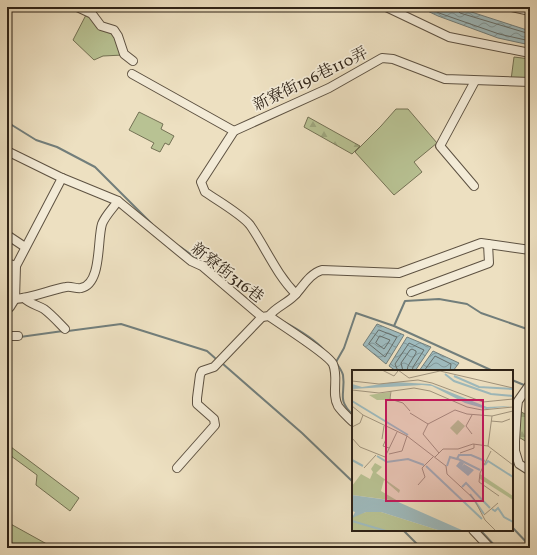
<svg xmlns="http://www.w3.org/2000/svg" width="537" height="555" viewBox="0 0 537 555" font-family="Vollkorn,'Noto Serif TC',serif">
	<defs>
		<pattern id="forest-firs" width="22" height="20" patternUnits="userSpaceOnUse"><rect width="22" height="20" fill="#b8c293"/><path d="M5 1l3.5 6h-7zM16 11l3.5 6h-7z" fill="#9ea67e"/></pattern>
		<pattern id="water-waves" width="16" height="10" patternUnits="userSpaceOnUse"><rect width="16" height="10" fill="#9ebabd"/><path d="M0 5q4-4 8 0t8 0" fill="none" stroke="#819799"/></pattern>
	</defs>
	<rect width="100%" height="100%" fill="#ede0c1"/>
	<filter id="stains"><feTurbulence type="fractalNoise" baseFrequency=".005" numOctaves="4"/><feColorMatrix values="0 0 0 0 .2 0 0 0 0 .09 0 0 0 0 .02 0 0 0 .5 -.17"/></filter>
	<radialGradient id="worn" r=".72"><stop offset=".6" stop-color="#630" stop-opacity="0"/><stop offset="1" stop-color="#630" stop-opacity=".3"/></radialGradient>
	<g fill="#b8c293" stroke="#747255">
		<path d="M87,13l26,17 10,25 -20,1 -9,4 -21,-20z"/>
		<path d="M514,57l16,2v20l-19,1z"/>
		<path d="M396,109h12l29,34 -23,19 8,10 -28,23 -39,-43 26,-26z"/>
		<path d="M139,112l24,12 -2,5 13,7 -5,9 -4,-2 -5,9 -9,-4 3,-5 -25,-13z"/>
		<path d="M7,444l72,54 -9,13 -34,-26 1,-10 -30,-22z"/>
		<path d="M7,522l47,26h-47z"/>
	</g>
	<g fill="url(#forest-firs)" stroke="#747255">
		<path d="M308,117l52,29 -8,8 -48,-27z"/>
		<path d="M518,410l12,7v27l-13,-8z"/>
	</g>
	<g fill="url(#water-waves)" stroke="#727e7b">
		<path d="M419,7h37l74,24v14l-32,-7 -60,-22z"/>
		<path d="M377,324l27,11 -18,29 -23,-19z"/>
		<path d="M407,337l24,10 -16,24h-19l-7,-5z"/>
		<path d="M433,351l26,12 -6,8h-34z"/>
	</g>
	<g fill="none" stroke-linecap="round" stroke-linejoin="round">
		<g stroke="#666e6a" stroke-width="1">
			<path d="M428,7l11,6 60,21 31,7"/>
			<path d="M457,7v3l3,3 70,21"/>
			<path d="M379,330l18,7 -12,20 -16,-13z"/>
			<path d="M380,336l10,4 -6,9 -8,-6z"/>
			<path d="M398,371l-3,-7 14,-21 15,7 -11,17 -1,4"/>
			<path d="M403,371l-2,-8 9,-13 2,-1 4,2v2l-8,13 -1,5"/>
			<path d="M424,371l11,-15 16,8 -1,7"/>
		</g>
		<g stroke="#727e7b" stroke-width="2">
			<path d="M7,122l29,18 21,7 38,20 57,57"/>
			<path d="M179,246l24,17"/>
			<path d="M284,322c15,8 29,16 40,28"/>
			<path d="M394,326l99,45"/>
			<path d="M68,331l53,-7 86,27 8,7"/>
			<path d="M20,337l43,-6"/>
			<path d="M336,362l8,-14 12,-35 38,13 11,-25 34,-2 28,5 14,9 49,17"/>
			<path d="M223,364l79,69 51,49"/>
			<path d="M337,364c2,3 5,7 6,11 3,19 -7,24 10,40"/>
			<path d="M512,380l12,5"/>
			<path d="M512,527l18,19"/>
			<path d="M403,530l18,18"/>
			<path d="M480,530l17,18"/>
		</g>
		<defs>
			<g id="minor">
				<path d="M77,7l15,7 9,12 13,4 4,6 6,18 9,7"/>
				<path d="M386,7l63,30 81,16"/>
				<path d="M512,7l18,4"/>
				<path d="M132,74l102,57"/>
				<path d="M7,151l55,27 56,23 73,60 11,5 60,51 7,-1c7,-9 17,-12 25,-20 9,-9 15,-22 28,-26l77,3 82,-30 49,7"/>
				<path d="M474,186l-34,-40 35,-65"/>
				<path d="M7,235l18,12"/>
				<path d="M7,263l9,3"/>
				<path d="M411,292l78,-29 -1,-19"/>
				<path d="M296,294c-20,-20 -30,-46 -46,-69 -9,-11 -32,-24 -45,-33l-4,-10 33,-51 95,-43 53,-30 11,1 52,20 85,3"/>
				<path d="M24,298c6,6 13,7 20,11 8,6 14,13 21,20"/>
				<path d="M15,299c18,-1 34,-9 51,-12 5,-1 11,2 15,1 21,-4 16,-48 21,-64 3,-8 11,-16 16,-23"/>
				<path d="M7,310l3,-3 5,-8 1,-33 46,-88"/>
				<path d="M269,316c12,9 59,38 64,48 6,14 -2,29 5,42 4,6 10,11 15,16"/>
				<path d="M7,336h11"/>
				<path d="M530,384l-12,17 -1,8 -2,32v10l4,13 11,7"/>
				<path d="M177,468l38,-43 -1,-6 -17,-15v-6l3,-23 2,-4 12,-4 48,-50"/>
				<path d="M473,530l17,18"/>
			</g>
		</defs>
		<use href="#minor" stroke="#5e5242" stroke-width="10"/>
		<use href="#minor" stroke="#f3ebd7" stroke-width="8"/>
	</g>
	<g text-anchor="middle" stroke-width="3.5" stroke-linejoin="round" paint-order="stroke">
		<g font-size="16" fill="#2f2317" stroke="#f3ebd7">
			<text transform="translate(310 78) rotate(-26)" y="6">新寮街196巷110弄</text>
			<text transform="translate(228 272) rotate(38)" y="6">新寮街316巷</text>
		</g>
	</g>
	<g transform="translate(352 370)">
		<rect width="161" height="161" fill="#ede0c1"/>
		<path d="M38,22v8h-13l-8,-5zM106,50l7,6 -8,9 -7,-7zM23,93l7,4 -6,6 24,17 -1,3 -15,-13 -3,11 17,10 -46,-6v-9l9,-12 9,5 3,-7 -2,-3zM14,142h15l60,19h-89l1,-15z" fill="#b8c293"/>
		<path d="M128,104l33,22v4l-33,-21z" fill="#b8c293"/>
		<path d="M42,12l36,2 57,23 26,-1 -27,3 -21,-6 -33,-17 -10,-1 -70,4v-5l10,3zM108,91l4,2 -2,4 2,-3 10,6 -6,6 -12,-10zM0,125l44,6 68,30h-23l-60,-19h-15l-14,6 3,-6 -3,-1z" fill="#9ebabd"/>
		<path fill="none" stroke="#9ebabd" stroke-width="2" d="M64,0h17M93,4l9,7 37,13 22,2M102,6l25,11 34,2M0,31l56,34M25,86l10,6 21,-3 16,6M106,89l22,11M0,90l11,6M133,95l3,-4 25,16M74,96l56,53M95,96l3,-9 7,2 2,-4h12l14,6M110,117l4,-4 24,25M118,124l14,20M140,139l3,2 3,-3 6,9 9,5M0,151l34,10"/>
		<path fill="none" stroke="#a1947d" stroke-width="1" d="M30,0l12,6 4,-5M46,0l11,8 31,-7 73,17M0,11l27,3 39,-4 14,3 51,19 30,-3M0,20l27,3 35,-5 16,3 37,16 15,3 31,-3M39,21l-1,8 13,4 7,8M0,36l11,9 44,21 39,30 1,8 27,25 11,21 11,11M58,43l18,11M140,46l21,-5M139,51l11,1 8,-3M0,57l8,-4 3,-8M120,64l-6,-8 6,-11M0,68l8,9 25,10 12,-25M30,69l2,-13M34,69l-3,7 6,2M136,76l4,-30M139,81l-11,22 -1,9 20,14M87,83l-16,-19 5,-10 27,-14 12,4 25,2M108,83l14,-5v-4M37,84l13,-3 5,-15M83,87l8,-8h15l15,-5 15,2 25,19M12,98l12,-13M66,115l7,-8 -3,-9 11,-11M132,145l14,-12"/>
		<path fill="#c2185b" fill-opacity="0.15" stroke="#c2185b" stroke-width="2" d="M34,30h97v101h-97z"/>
		<rect width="161" height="161" fill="none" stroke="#2f2317" stroke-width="2"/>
	</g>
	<rect width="537" height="555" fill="none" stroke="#ede0c1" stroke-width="24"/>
	<rect x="8" y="8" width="521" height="539" fill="none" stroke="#2f2317" stroke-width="2"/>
	<rect x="12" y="12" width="513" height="531" fill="none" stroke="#2f2317"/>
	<rect width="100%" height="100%" filter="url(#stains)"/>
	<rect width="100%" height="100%" fill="url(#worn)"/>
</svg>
